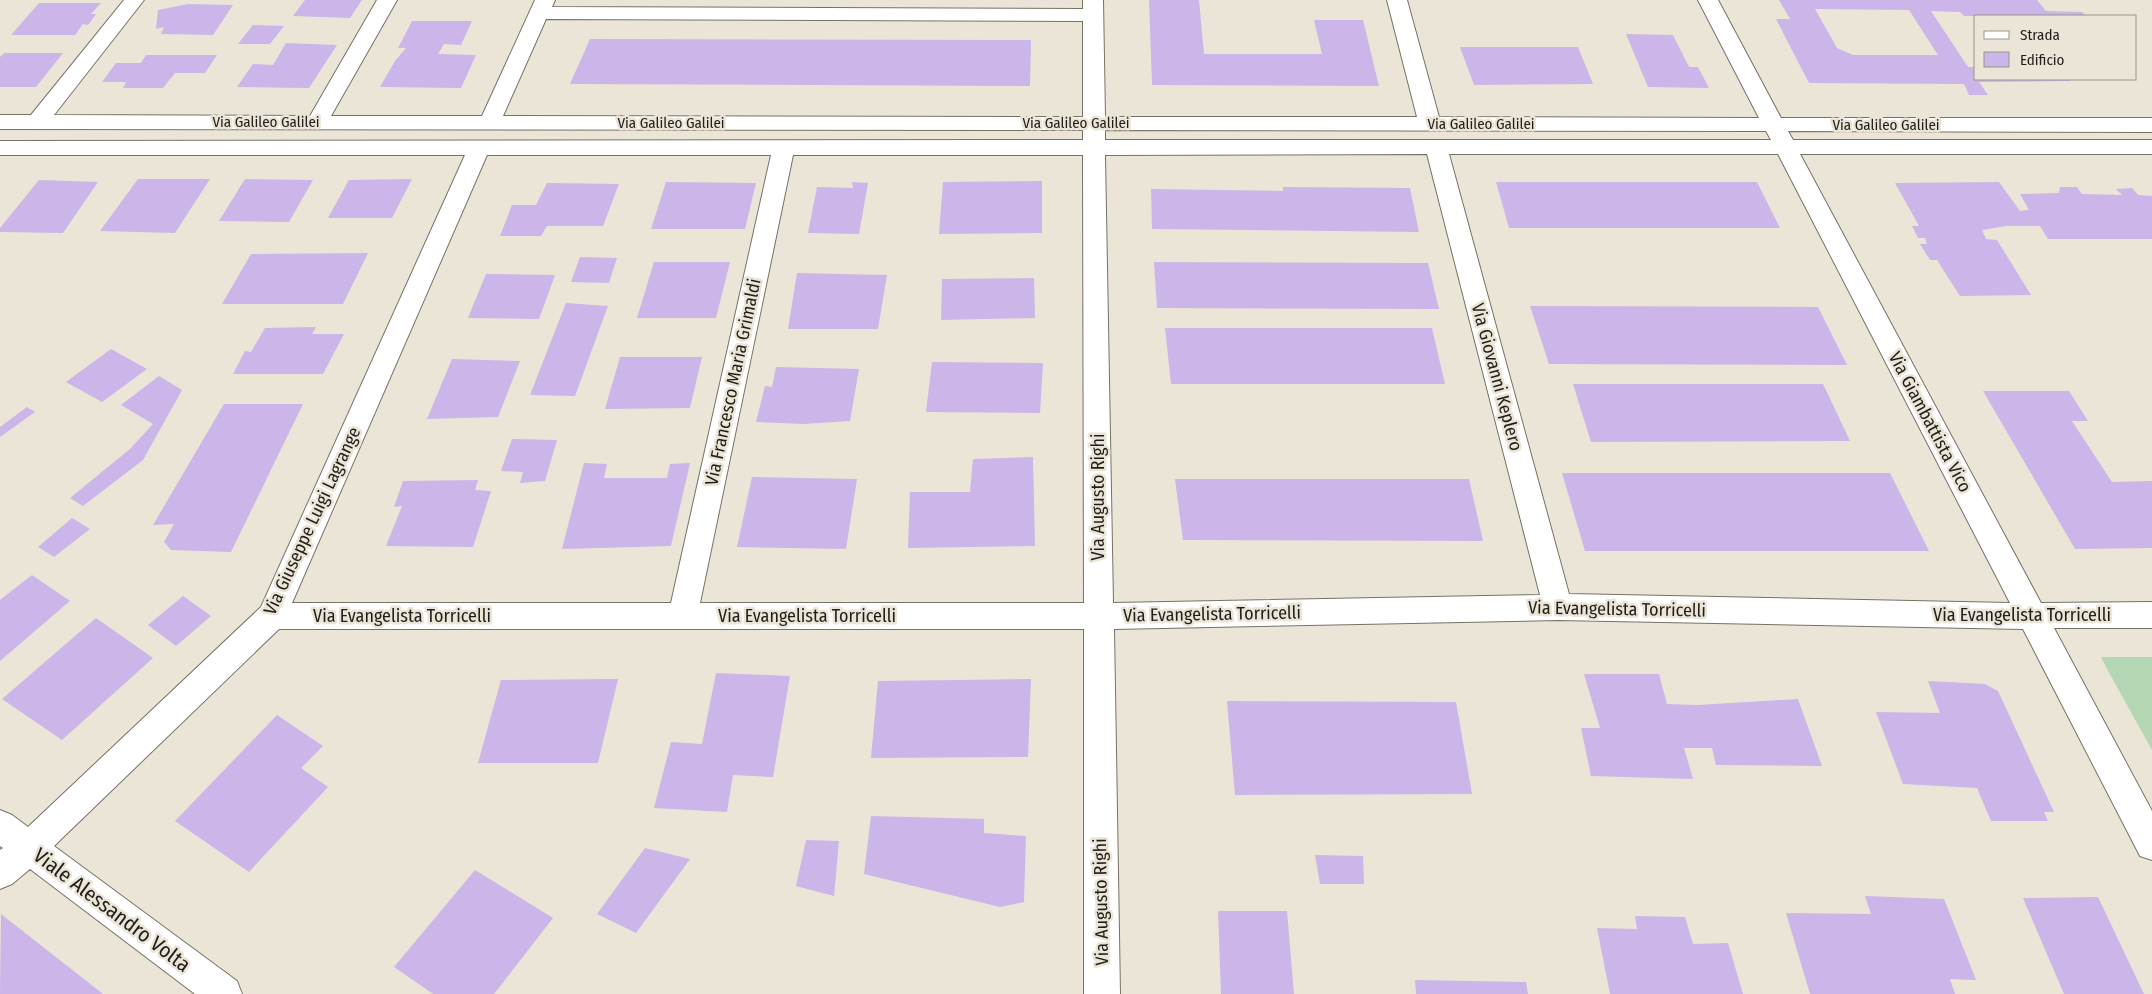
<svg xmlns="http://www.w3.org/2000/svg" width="2152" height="994" viewBox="0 0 2152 994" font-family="'Fira Sans Condensed',sans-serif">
	<rect width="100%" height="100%" fill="#ebe5d7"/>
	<path fill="#b5d6b2" d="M2101,657h51v93l-45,-81z"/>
	<g fill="#cbb5e9" fill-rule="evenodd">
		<path d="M305,0h57l-12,18 -57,-2z"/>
		<path d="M1149,0h50l5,54h118l-8,-34h49l16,66 -227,-1z"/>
		<path d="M1779,0h258l9,11 36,1 4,4h-122l-4,-4 -29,-1 37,56h8v12h92l2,2 -91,1 9,13h-19l-5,-11 -155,-1 -33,-64h14zM1815,9l94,1 29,45h-85l-16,-7z"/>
		<path d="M39,3h62l-10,11h5l-8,11 -5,-1 -8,11h-64z"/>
		<path d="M188,4l45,1 -20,30 -52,-1 3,-7 -8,2 2,-19z"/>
		<path d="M412,21h60l-11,24 -17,-1 -6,10 38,1 -15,33 -81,-1 15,-26 11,-13h-8z"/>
		<path d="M253,25l31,1 -14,18h-32z"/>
		<path d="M1626,34l47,1 16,32h9l11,21 -61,-1z"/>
		<path d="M590,39l441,1 -1,46 -460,-2z"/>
		<path d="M286,43l51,2 -28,43 -72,-1 16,-23 20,1z"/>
		<path d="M1460,47h118l15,37 -119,1z"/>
		<path d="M4,53h59l-27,34h-36v-30z"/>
		<path d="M146,55h71l-12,18h-30l-12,15h-40l3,-6h-24l14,-19h25z"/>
		<path d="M138,179h72l-35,54 -75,-2z"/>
		<path d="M245,179l68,1 -24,42 -70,-1z"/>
		<path d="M412,179l-20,39h-64l21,-38z"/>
		<path d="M39,180l59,2 -35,51 -63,-1v-4z"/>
		<path d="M1042,181v52l-103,1 4,-52z"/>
		<path d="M666,182l90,1 -11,46h-94z"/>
		<path d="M852,182l16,1 -9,51 -51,-1 9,-46 36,1z"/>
		<path d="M1496,182h261l23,46h-271z"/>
		<path d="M1999,182l21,29 9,-1 -9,-16 39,-1 1,-6h17l5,7 40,1 -6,-6 16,-1 6,7 14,1v43h-104l-8,-13h-34l-24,4 4,9 11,1 34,55 -71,1 -23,-36h-7l-10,-16h7l-2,-6h-7l-6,-12h7l-24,-43z"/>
		<path d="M547,183l72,1 -16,42h-56l-6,10h-41l12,-31h24z"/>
		<path d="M1283,187l127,1 9,44 -267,-3 -1,-40 132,2z"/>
		<path d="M368,253l-25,51h-121l29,-50z"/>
		<path d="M580,257l37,1 -8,25 -38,-1z"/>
		<path d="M654,262h76l-14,56h-79z"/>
		<path d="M1154,262l274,1 11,46 -282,-1z"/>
		<path d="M797,273l90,2 -9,54h-90z"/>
		<path d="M486,274l69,1 -16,44 -71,-1z"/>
		<path d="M1034,278l1,40 -94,2 1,-41z"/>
		<path d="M566,303l42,3 -33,90 -45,-1z"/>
		<path d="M1530,306l288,1 29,58 -298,-1z"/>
		<path d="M316,327l-4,7h32l-21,40h-90l12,-23 6,1 14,-24z"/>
		<path d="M1165,328h267l13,56h-274z"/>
		<path d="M111,349l36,20 -45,33 -36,-20z"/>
		<path d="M620,357h82l-12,51 -85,1z"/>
		<path d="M452,359l68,2 -22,56 -71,2z"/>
		<path d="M932,362l111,1 -3,50 -114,-1z"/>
		<path d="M776,367l83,2 -9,52 -46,3 -48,-2 9,-36 7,1z"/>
		<path d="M159,376l23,14 -39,70 -60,46 -13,-8 60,-49 23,-25 -32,-19z"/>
		<path d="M1573,384h250l27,57 -259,1z"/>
		<path d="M1983,391h86l19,30h-16l40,61 40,-1v67l-77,1z"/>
		<path d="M224,404h79l-72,148 -60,-2 -7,-8 10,-18 -21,1z"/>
		<path d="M27,407l8,5 -35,25v-10z"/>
		<path d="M512,439l45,1 -12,41 -25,2 3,-11 -22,-1z"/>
		<path d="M1033,457l2,89 -127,2 2,-56h60l3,-33z"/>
		<path d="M584,463l23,1 -3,14h63l3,-14 20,-1 -19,83 -109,3z"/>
		<path d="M1562,473h328l39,78h-344z"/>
		<path d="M752,477l105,2 -11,70 -109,-2z"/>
		<path d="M1175,479h294l14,62 -300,-1z"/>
		<path d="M478,480l-3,10 16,1 -18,56 -87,-1 16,-40 -8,1 9,-26z"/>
		<path d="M72,518l18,11 -36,28 -16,-10z"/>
		<path d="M32,575l38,26 -70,60v-61z"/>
		<path d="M183,596l28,20 -35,30 -28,-21z"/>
		<path d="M96,618l57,40 -91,82 -60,-41z"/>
		<path d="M716,673l74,3 -17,101 -40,-2 -6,37 -73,-4 17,-66 31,2z"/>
		<path d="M1584,674h75l8,30 31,1 100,-6 24,67 -106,-1 -4,-17h-28l9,31 -102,-3 -10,-48h19z"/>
		<path d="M618,679l-20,84h-120l23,-83z"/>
		<path d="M1031,679l-3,78 -157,1 7,-77z"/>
		<path d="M1928,681l57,3 13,7 56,121h-10l4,9h-57l-14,-33 -74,-4 -27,-72 64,1z"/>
		<path d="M1227,701l229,1 16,92 -237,1z"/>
		<path d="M277,715l46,31 -22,22 27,19 -79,85 -74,-51z"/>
		<path d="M871,816l113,3v14l42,3 -2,66 -24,5 -136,-33z"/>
		<path d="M806,840l33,1 -5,55 -38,-10z"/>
		<path d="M645,848l45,11 -54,74 -39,-19z"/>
		<path d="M1315,855l48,1 1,28h-44z"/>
		<path d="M475,870l78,48 -59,76h-61l-39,-27z"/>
		<path d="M1865,896l79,3 32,81 -26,-1 5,15h-145l-24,-81 85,1z"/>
		<path d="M2098,897l46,97h-80l-41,-96z"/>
		<path d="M1218,911h69l7,83h-73z"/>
		<path d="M1,914l102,80h-103z"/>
		<path d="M1635,916l50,1 8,27 35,-1 15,51h-133l-13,-66 40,1z"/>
		<path d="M1415,980l111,2 2,12h-112z"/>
	</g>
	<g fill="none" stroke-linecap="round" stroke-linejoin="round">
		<defs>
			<path id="minor" d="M124,0h20l-90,115 256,1 67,-116h20l-66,116h151l53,-116h20l-3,7 531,2v-9h20l2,117h312l-30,-117h20l32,117 320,1 -61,-118h20l63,118h371v14l-364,-1 5,9h359v14h-352l241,449 111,-1v26h-98l98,183v49l-12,-4 -117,-227 -465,-9 -444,9 6,365h-36v-365h-805l-225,217 183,135 5,13h-47l-165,-125 -18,15 -12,5v-39l3,-2 -3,-2v-36l12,5 16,12 233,-220 204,-452h-465v-14l1083,-1v-10l-1083,-1v-14h31zM546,19l537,2v96l-580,-1zM1105,130l661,1 5,9h-666zM1427,154l113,441 -427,8 -8,-448zM1449,154h329l232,449 -441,-9zM487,155h284l-100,448h-379zM793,155h290l1,448h-384z"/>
		</defs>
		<use href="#minor" stroke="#777266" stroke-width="2"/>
		<use href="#minor" fill="#fff" fill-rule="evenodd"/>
	</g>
	<g text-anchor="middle" stroke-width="5" stroke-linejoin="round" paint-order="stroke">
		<g font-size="15" fill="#211e1a" stroke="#ebe5d7">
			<text x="266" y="127">Via Galileo Galilei</text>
			<text x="671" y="128">Via Galileo Galilei</text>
			<text x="1076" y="128">Via Galileo Galilei</text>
			<text x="1481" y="129">Via Galileo Galilei</text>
			<text x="1886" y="130">Via Galileo Galilei</text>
		</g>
		<g font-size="18" fill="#211e1a" stroke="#ebe5d7">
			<text transform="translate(1497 377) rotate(75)" y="6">Via Giovanni Keplero</text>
			<text transform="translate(733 382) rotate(-78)" y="6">Via Francesco Maria Grimaldi</text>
			<text transform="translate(1930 422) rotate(62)" y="6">Via Giambattista Vico</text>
			<text transform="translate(1098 497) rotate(-90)" y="6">Via Augusto Righi</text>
			<text transform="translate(312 521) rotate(-65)" y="6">Via Giuseppe Luigi Lagrange</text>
			<text transform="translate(1617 609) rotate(1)" y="6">Via Evangelista Torricelli</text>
			<text transform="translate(1212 614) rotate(-1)" y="6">Via Evangelista Torricelli</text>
			<text x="2022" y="621">Via Evangelista Torricelli</text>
			<text x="402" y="622">Via Evangelista Torricelli</text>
			<text x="807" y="622">Via Evangelista Torricelli</text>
			<text transform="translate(1101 902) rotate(-91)" y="6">Via Augusto Righi</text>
		</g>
		<g font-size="21" fill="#211e1a" stroke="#ebe5d7">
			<text transform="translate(112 910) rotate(37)" y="7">Viale Alessandro Volta</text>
		</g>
	</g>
	<rect x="1974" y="15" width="162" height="65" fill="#ebe5d7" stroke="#9a958b"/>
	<rect x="1984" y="31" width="25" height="8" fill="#ffffff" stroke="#9a958b"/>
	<text x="2020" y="40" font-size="15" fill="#211e1a">Strada</text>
	<rect x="1984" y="52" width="25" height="15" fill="#cbb5e9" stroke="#9a958b"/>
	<text x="2020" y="65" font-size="15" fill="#211e1a">Edificio</text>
</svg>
